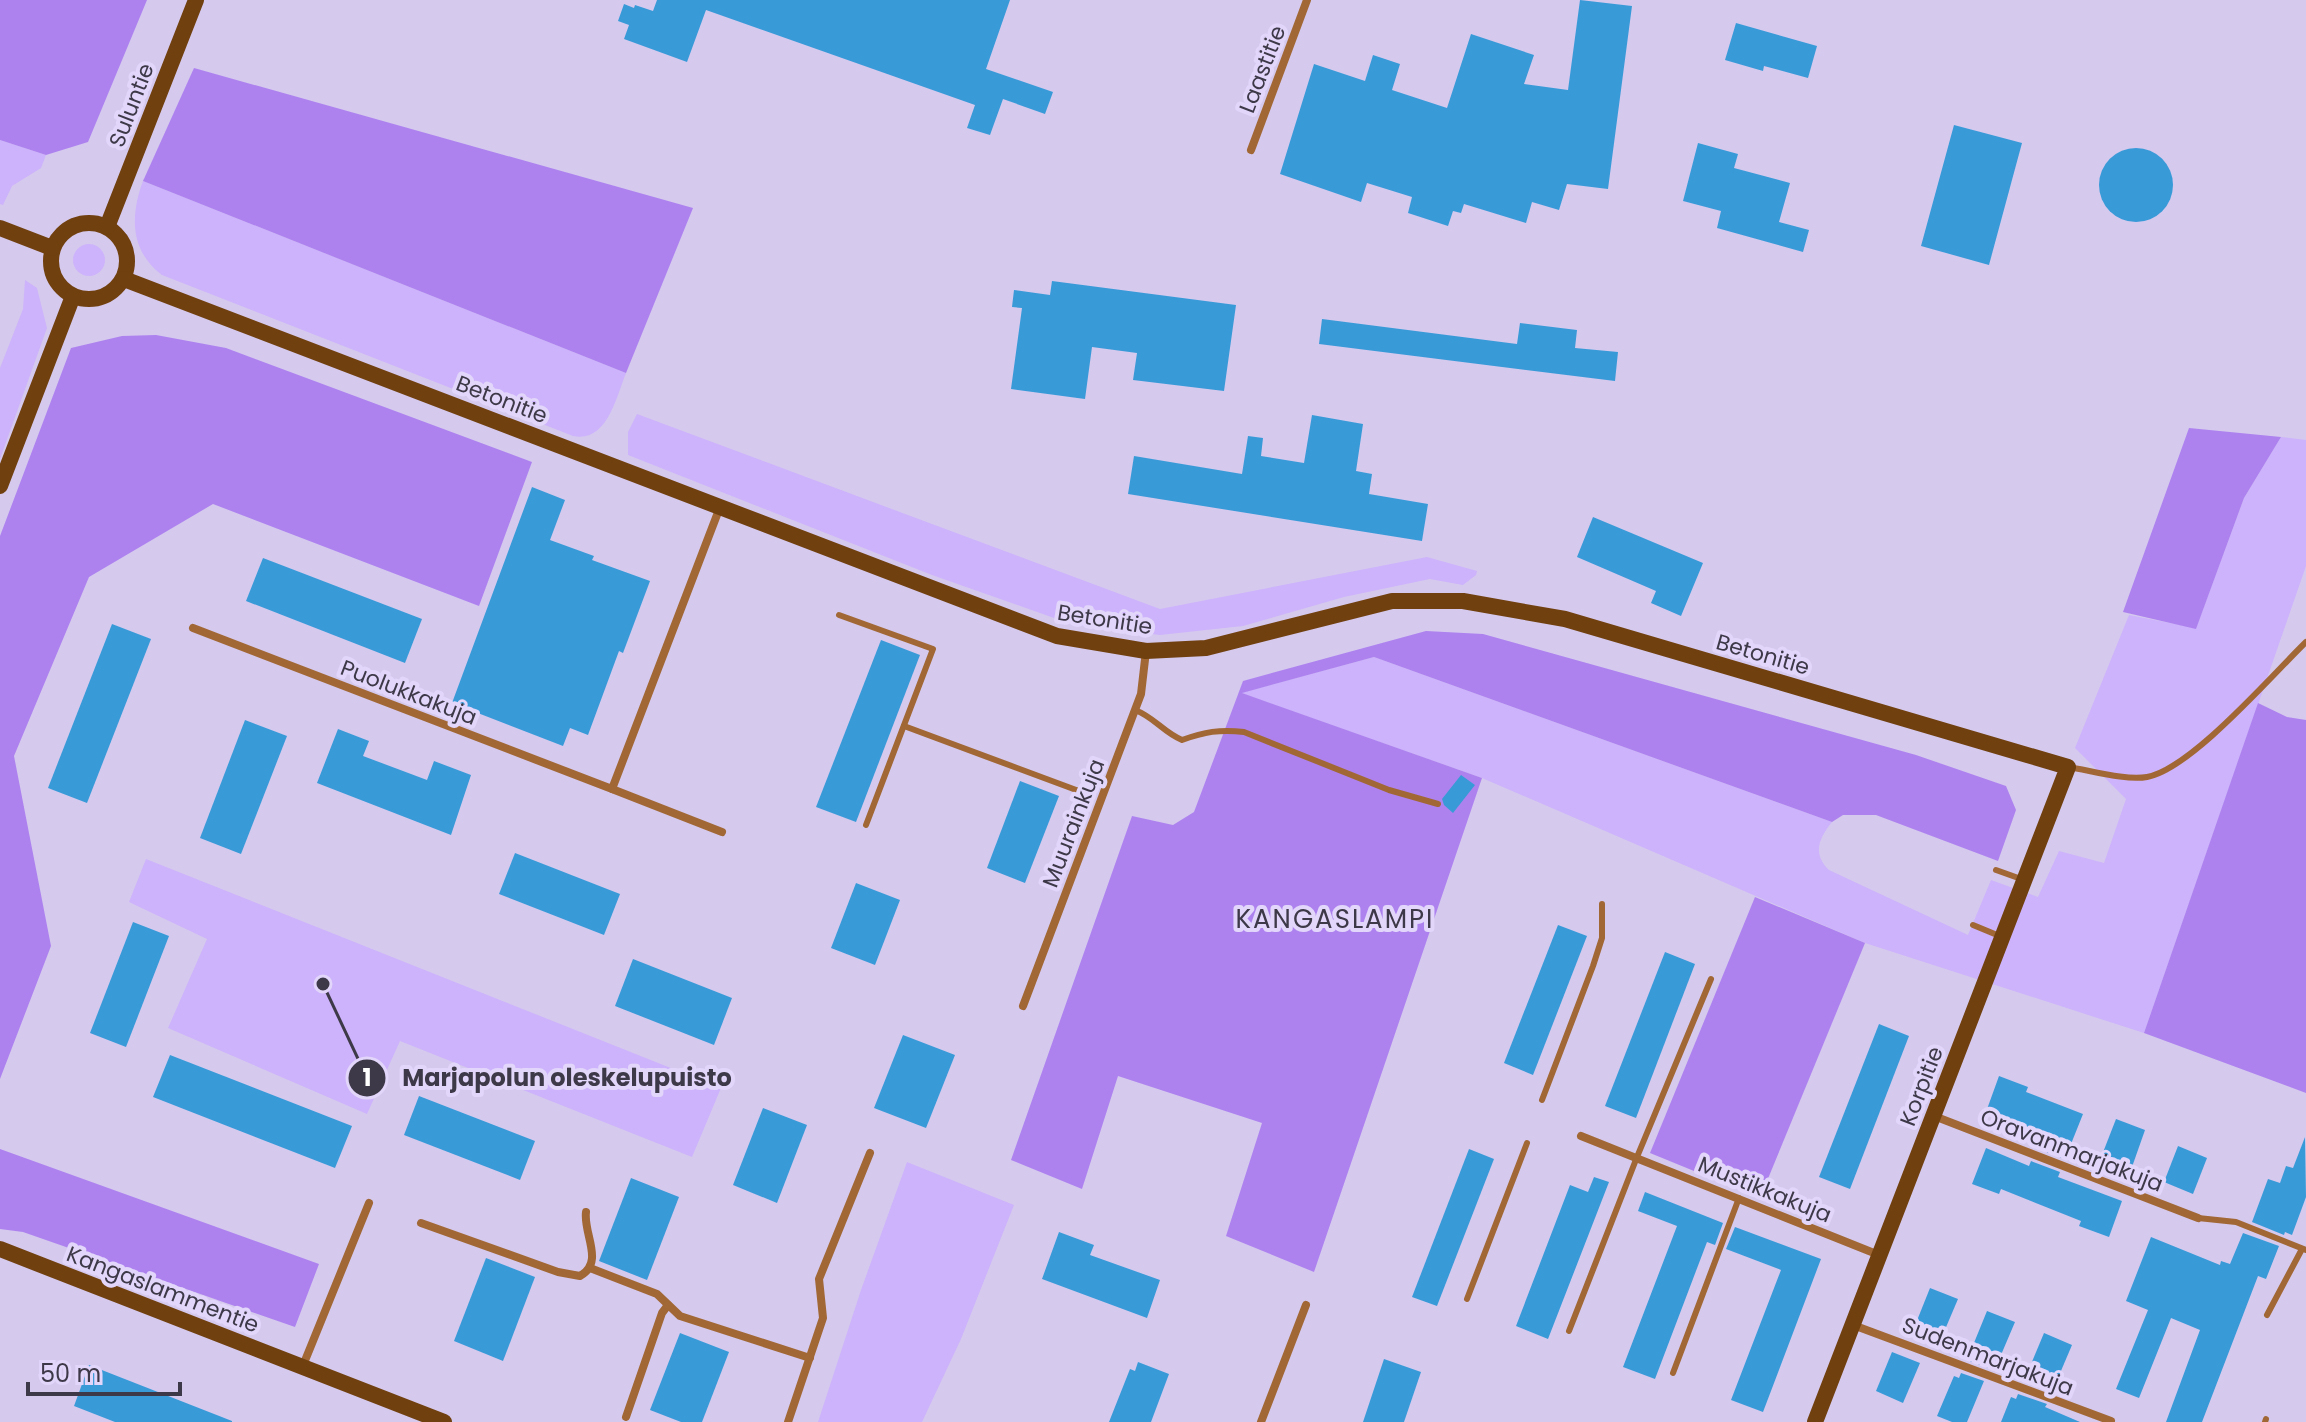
<svg xmlns="http://www.w3.org/2000/svg" width="2306" height="1422" viewBox="0 0 2306 1422" font-family="Poppins,sans-serif">
	<rect width="100%" height="100%" fill="#d5c9ee"/>
	<g fill="#cdb3fb">
		<path d="M0,140l46,15 -5,13 -29,18 -9,19 -3,-1z"/>
		<path d="M143,181l483,192c-10,25 -19,70 -53,63l-411,-161c-32,-24 -32,-59 -19,-94z"/>
		<circle cx="89" cy="260" r="16"/>
		<path d="M25,280l12,8 10,40 -47,131v-91l23,-59z"/>
		<path d="M637,414l523,195 267,-52 50,14 -1,4 -13,10 -33,-6 -86,18 -101,29 -83,9 -86,-10 -142,-50 -304,-120v-23z"/>
		<path d="M2281,437l25,3v126l-162,467 -279,-90 -383,-165 -242,-85 134,-36 458,165c-13,16 -20,32 -3,48l139,65 23,-55 47,17 21,-46 45,12 22,-64 -51,-51 54,-133 67,13 48,-130z"/>
		<path d="M146,859l575,229 -29,69 -292,-116 -33,73 -199,-86 39,-89 -78,-37z"/>
		<path d="M907,1162l107,43 -53,134 -39,83h-104l43,-132z"/>
	</g>
	<g fill="#ad82ef">
		<path d="M0,0h147l-59,142 -42,13 -46,-15z"/>
		<path d="M194,68l499,140 -67,165 -483,-192z"/>
		<path d="M156,335l70,13 306,114 -53,144 -266,-102 -124,73 -75,179 37,190 -51,133v-543l71,-188 51,-12z"/>
		<path d="M2189,428l92,9 -37,61 -48,131 -73,-17z"/>
		<path d="M1426,631l57,3 433,121 90,31 10,24 -18,51 -122,-46h-33l-11,7 -458,-165 -132,36 240,85 -168,494 -88,-36 36,-113 -144,-47 -36,113 -71,-29 121,-344 41,9 21,-13 49,-131z"/>
		<path d="M2258,703l29,14 19,3v373l-162,-60z"/>
		<path d="M1755,897l110,46 -105,255 -110,-45z"/>
		<path d="M0,1149l319,115 -24,63 -272,-95 -23,-3z"/>
	</g>
	<g fill="#399ad8">
		<path d="M657,0h353l-24,69 67,23 -8,22 -42,-15 -13,36 -23,-7 8,-23 -269,-95 -19,52 -63,-23 5,-14 -11,-4 6,-17 10,4 1,-3 18,6z"/>
		<path d="M1580,0l52,6 -24,183 -41,-5 -8,26 -27,-8 -6,21 -62,-19 -3,9 -8,-2 -5,15 -40,-13 4,-16 -45,-14 -6,19 -81,-28 34,-110 51,17 8,-26 27,9 -8,26 55,18 24,-74 63,21 -10,29 44,6z"/>
		<path d="M1736,23l81,23 -9,32 -44,-12 -1,5 -38,-11z"/>
		<path d="M1954,125l68,18 -33,122 -68,-19z"/>
		<path d="M1698,143l40,11 -4,14 56,15 -11,39 30,8 -6,22 -86,-24 4,-17 -38,-10z"/>
		<circle cx="2136" cy="185" r="37"/>
		<path d="M1052,281l184,24 -12,86 -91,-11 4,-27 -45,-6 -7,52 -74,-10 11,-81 -10,-1 2,-17 36,5z"/>
		<path d="M1322,319l195,25 3,-21 57,7 -2,18 43,4 -3,29 -296,-37z"/>
		<path d="M1312,415l51,9 -7,47 16,3 -3,20 59,10 -6,37 -294,-47 6,-38 108,18 6,-38 15,2 -2,18 43,7z"/>
		<path d="M532,487l33,13 -15,40 44,16 -2,4 58,21 -27,72 -4,-2 -31,84 -18,-7 -7,18 -111,-43z"/>
		<path d="M1593,517l110,46 -22,53 -30,-13 5,-12 -79,-34z"/>
		<path d="M263,558l159,61 -17,44 -159,-62z"/>
		<path d="M112,624l39,15 -64,164 -39,-15z"/>
		<path d="M881,640l39,15 -64,167 -40,-15z"/>
		<path d="M245,720l42,16 -46,118 -41,-16z"/>
		<path d="M338,729l31,12 -6,15 64,24 7,-19 37,14 -20,60 -134,-52z"/>
		<path d="M1461,775l14,10 -22,28 -9,-8 -2,-6z"/>
		<path d="M1020,781l39,15 -34,87 -38,-15z"/>
		<path d="M515,853l105,41 -16,41 -105,-41z"/>
		<path d="M856,883l44,17 -25,65 -44,-17z"/>
		<path d="M133,922l36,14 -43,111 -36,-14z"/>
		<path d="M1558,925l29,11 -54,139 -29,-12z"/>
		<path d="M1665,952l30,12 -59,154 -31,-12z"/>
		<path d="M633,959l99,39 -18,47 -99,-39z"/>
		<path d="M1879,1024l30,12 -59,153 -31,-12z"/>
		<path d="M903,1035l52,20 -29,73 -52,-20z"/>
		<path d="M170,1055l182,71 -17,42 -182,-71z"/>
		<path d="M1999,1076l29,11 -2,5 57,22 -18,45 -29,-11 5,-15 -55,-21z"/>
		<path d="M419,1096l116,45 -15,39 -116,-45z"/>
		<path d="M763,1108l44,17 -30,78 -44,-18z"/>
		<path d="M2116,1119l29,11 -13,37 -30,-12z"/>
		<path d="M2305,1137l1,60 -14,38 -7,-3 -1,3 -32,-13 16,-43 12,4 6,-17 7,2z"/>
		<path d="M2178,1146l29,12 -14,36 -29,-12z"/>
		<path d="M1986,1148l43,18 2,-5 29,11 -2,5 64,24 -13,36 -30,-11 2,-5 -80,-32 -2,5 -27,-10z"/>
		<path d="M1469,1149l25,10 -57,147 -25,-9z"/>
		<path d="M1594,1177l15,5 -61,157 -32,-13 54,-141 18,7z"/>
		<path d="M631,1178l48,19 -32,83 -48,-19z"/>
		<path d="M1645,1192l78,31 -8,22 -8,-3 -52,137 -32,-12 54,-141 -39,-15z"/>
		<path d="M1735,1227l86,32 -58,153 -32,-12 50,-130 -55,-21z"/>
		<path d="M1059,1232l35,13 -4,10 70,25 -13,38 -105,-39z"/>
		<path d="M2243,1233l36,13 -13,33 -8,-3 -56,146h-36l34,-92 -29,-12 -32,80 -23,-9 32,-79 -22,-9 25,-64 69,28 1,-4 9,3z"/>
		<path d="M486,1258l49,19 -32,84 -49,-20z"/>
		<path d="M1930,1288l28,11 -17,40 -27,-11z"/>
		<path d="M1987,1311l28,11 -17,40 -5,-2 -4,8 -22,-8z"/>
		<path d="M680,1333l49,19 -27,70h-21l-31,-12z"/>
		<path d="M2044,1333l28,12 -20,47 -28,-11z"/>
		<path d="M1892,1352l28,11 -17,40 -27,-12z"/>
		<path d="M1384,1359l37,13 -17,50h-41z"/>
		<path d="M1138,1362l31,12 -18,48h-42l21,-53 5,2z"/>
		<path d="M89,1365l143,56v1h-117l-41,-16z"/>
		<path d="M1961,1373l23,8 -17,41h-15l-15,-6 17,-40 5,2z"/>
		<path d="M2018,1394l29,10 -2,3 35,15h-79l10,-25 5,2z"/>
	</g>
	<g fill="none" stroke-linecap="round" stroke-linejoin="round">
		<g stroke="#a16835" stroke-width="6">
			<path d="M839,615l94,34 -67,176"/>
			<path d="M1135,710c19,7 28,22 47,30 22,-8 38,-11 62,-8l145,58 49,14"/>
			<path d="M904,726l183,68"/>
			<path d="M2068,767c21,3 58,14 79,10 44,-8 125,-102 159,-135"/>
			<path d="M1996,870l28,10"/>
			<path d="M1973,925l29,12"/>
			<path d="M1542,1100l51,-134 9,-28v-34"/>
			<path d="M2198,1218l38,4 70,28"/>
			<path d="M1467,1299l60,-156"/>
			<path d="M2267,1315l35,-66"/>
			<path d="M1569,1331l68,-174 74,-178"/>
			<path d="M1673,1373l66,-175"/>
			<path d="M2265,1422l1,-3"/>
		</g>
		<g stroke="#a16835" stroke-width="8">
			<path d="M1251,150l56,-150"/>
			<path d="M193,628l419,161 108,-282"/>
			<path d="M612,789l110,43"/>
			<path d="M1023,1006l118,-312 5,-43"/>
			<path d="M1934,1116l264,102"/>
			<path d="M1581,1136l298,119"/>
			<path d="M421,1223l137,49 22,4c25,-14 3,-42 6,-64"/>
			<path d="M590,1268l67,26 23,22 130,42"/>
			<path d="M1853,1325l258,96"/>
			<path d="M302,1368l67,-165"/>
			<path d="M626,1417l36,-104 6,-8"/>
			<path d="M788,1422l35,-104 -4,-39 51,-126"/>
			<path d="M1261,1422l45,-117"/>
		</g>
		<g stroke="#70400f" stroke-width="16">
			<circle cx="89" cy="261" r="38"/>
			<path d="M107,227l89,-227"/>
			<path d="M0,228l52,20"/>
			<path d="M124,279l933,357 89,15 60,-3 186,-47h71l102,18 503,148 -253,655"/>
			<path d="M0,486l73,-190"/>
			<path d="M0,1249l444,173"/>
		</g>
	</g>
	<g text-anchor="middle" stroke-width="8" stroke-linejoin="round" paint-order="stroke">
		<g font-size="22" fill="#3e3948" stroke="#e2d6fb">
			<text transform="translate(1262 69) rotate(-69)" y="8">Laastitie</text>
			<text transform="translate(131 105) rotate(-69)" y="8">Suluntie</text>
			<text transform="translate(502 399) rotate(21)" y="8">Betonitie</text>
			<text transform="translate(1105 619) rotate(9)" y="8">Betonitie</text>
			<text transform="translate(1763 654) rotate(16)" y="8">Betonitie</text>
			<text transform="translate(409 692) rotate(21)" y="8">Puolukkakuja</text>
			<text transform="translate(1073 823) rotate(-69)" y="8">Muurainkuja</text>
			<text transform="translate(1921 1086) rotate(-69)" y="8">Korpitie</text>
			<text transform="translate(2072 1150) rotate(21)" y="8">Oravanmarjakuja</text>
			<text transform="translate(1765 1189) rotate(22)" y="8">Mustikkakuja</text>
			<text transform="translate(163 1289) rotate(21)" y="8">Kangaslammentie</text>
			<text transform="translate(1988 1356) rotate(21)" y="8">Sudenmarjakuja</text>
		</g>
		<g font-size="26" letter-spacing="2" fill="#3e3948" stroke="#e2d6fb">
			<text x="1335" y="928">KANGASLAMPI</text>
		</g>
	</g>
	<path fill="none" stroke="#3e3948" stroke-width="3" d="M323 984L367 1078"/>
	<g fill="#3e3948" stroke="#e2d6fb" stroke-width="3">
		<circle cx="323" cy="984" r="8"/>
		<circle cx="367" cy="1078" r="20"/>
	</g>
	<g font-size="24" text-anchor="middle" font-weight="bold" fill="#fff">
		<text x="367" y="1086">1</text>
	</g>
	<g font-size="24" text-anchor="middle" font-weight="bold" fill="#3e3948" stroke="#e2d6fb" stroke-width="8" stroke-linejoin="round" paint-order="stroke">
		<text x="567" y="1086">Marjapolun oleskelupuisto</text>
	</g>
	<path d="M28 1382v12h152v-12" fill="none" stroke="#3e3948" stroke-width="4"/>
	<text x="40" y="1382" font-size="24" fill="#3e3948" stroke="#e2d6fb" stroke-width="6" paint-order="stroke">50 m</text>
</svg>
